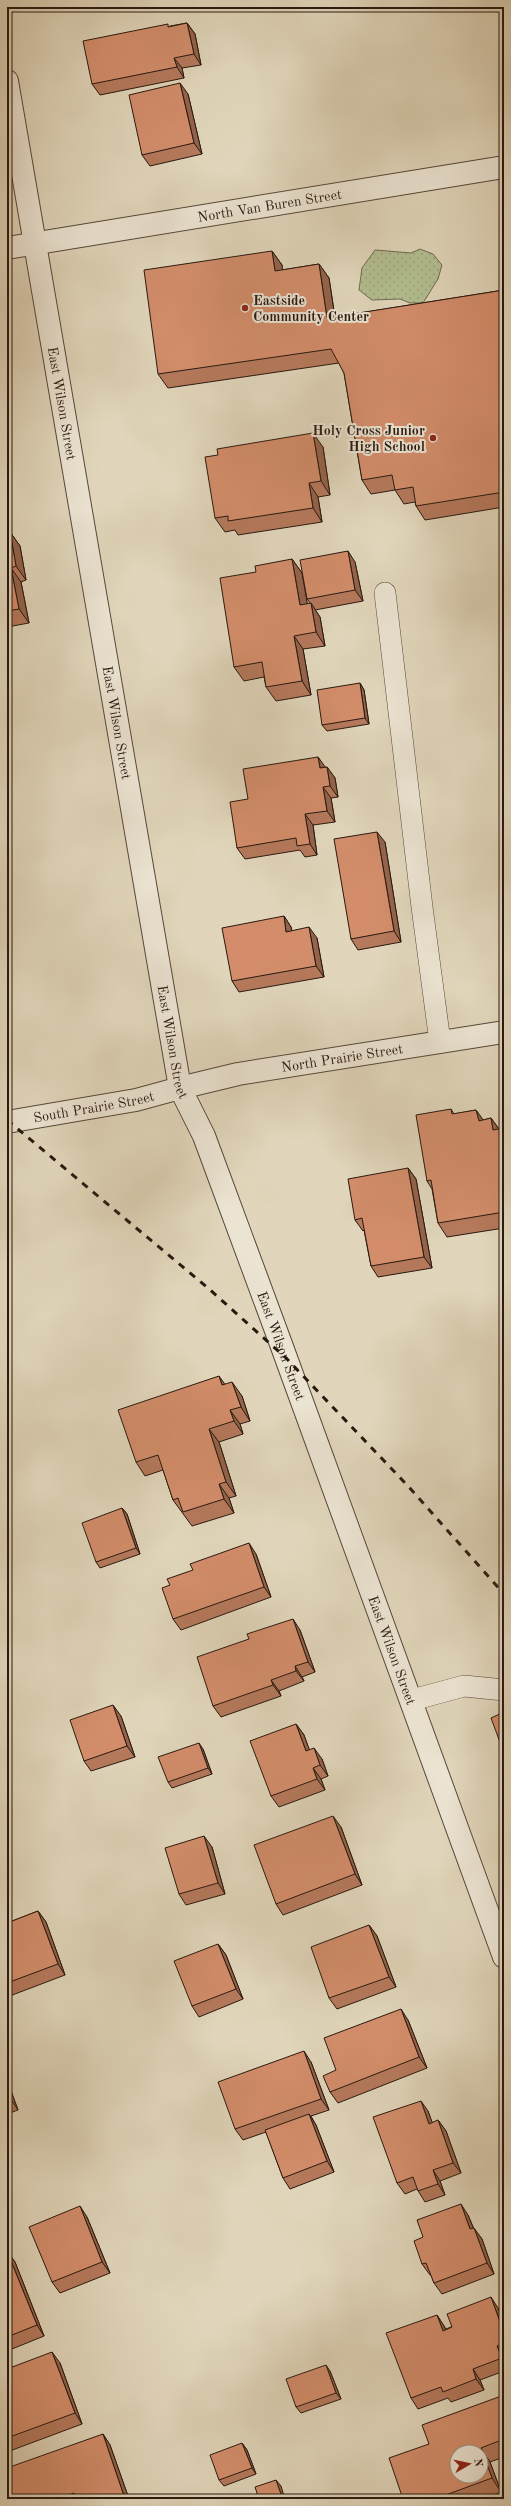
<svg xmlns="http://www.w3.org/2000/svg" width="511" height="2506" viewBox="0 0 511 2506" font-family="'Old Standard TT',serif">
	<defs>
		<pattern id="park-dots" width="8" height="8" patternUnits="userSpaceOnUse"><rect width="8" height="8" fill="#b3be90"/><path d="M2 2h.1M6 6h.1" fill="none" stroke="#9aa37b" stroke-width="1.8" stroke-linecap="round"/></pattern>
	</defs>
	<rect width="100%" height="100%" fill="#e1d6bb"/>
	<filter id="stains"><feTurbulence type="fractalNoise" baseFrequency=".005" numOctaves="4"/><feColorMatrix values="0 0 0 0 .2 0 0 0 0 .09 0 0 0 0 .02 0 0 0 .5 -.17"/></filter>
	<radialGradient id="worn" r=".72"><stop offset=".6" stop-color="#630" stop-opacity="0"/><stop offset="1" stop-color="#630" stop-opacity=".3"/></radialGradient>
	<path fill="url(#park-dots)" stroke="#6e6b50" d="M420,249l13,5 9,11 -4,14 -15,24h-13l-10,-4 -28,1 -13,-10 3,-22 13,-18 36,3z"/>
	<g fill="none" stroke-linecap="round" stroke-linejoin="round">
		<defs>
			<g id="service">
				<path d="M385,593l37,314 18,135"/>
				<path d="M412,1700l52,-14 40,4"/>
			</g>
			<g id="minor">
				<path id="s1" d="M7,248l497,-81"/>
				<path id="s2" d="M180,1088l58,-14 266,-42"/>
			</g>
			<g id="tertiary">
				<path id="s3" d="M7,81l173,1007 24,48 77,208 223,613"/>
				<path id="s4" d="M7,1122l129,-22 44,-12"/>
			</g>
		</defs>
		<use href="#service" stroke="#56483b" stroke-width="22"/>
		<use href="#minor" stroke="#56483b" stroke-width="24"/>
		<use href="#tertiary" stroke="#56483b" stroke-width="24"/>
		<use href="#service" stroke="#ece4d3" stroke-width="21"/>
		<use href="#minor" stroke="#ece4d3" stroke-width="22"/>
		<use href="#tertiary" stroke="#ece4d3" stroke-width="22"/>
		<path stroke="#281810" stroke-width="3" stroke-dasharray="7 7" stroke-linecap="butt" d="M7,1120l201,168 78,70 122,128 96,108"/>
	</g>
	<g fill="#b5795c" stroke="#281810">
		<path d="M187,23l8,11 6,31 -19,3 2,10 -84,17 -8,-11 78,-58z"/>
		<path d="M188,94l14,60 -52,12 -8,-11z"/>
		<path d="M272,251l10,14v5l37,-6 10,14 6,39 169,-27v217l-79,13 -9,-14 -1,-4 -11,2 -9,-14 -24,4 -9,-14 -18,-107 -5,-10 -171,25 -10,-14z"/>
		<path d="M323,447l7,48 -12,2 4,25 -84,13 -3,-5 -10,2 -10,-14z"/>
		<path d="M10,532l10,14 6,34 -5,2 8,41 -22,4v-94z"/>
		<path d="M292,559l10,14 5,31 3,-1 -3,-4 48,-37 8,39 -48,9 5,7 5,29 -22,3 8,46 -35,6 -10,-14 -2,-10 -20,4 -10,-14 22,-95z"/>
		<path d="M360,683l4,7 5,34 -42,7 -5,-6z"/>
		<path d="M318,757l7,11 2,-1 8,11 3,19 -7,1 4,24 -22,3 4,30 -12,2 -5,-7 -55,9 -8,-11 11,-49z"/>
		<path d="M385,842l16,100 -43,8 -7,-11z"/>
		<path d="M284,916l7,11 1,4 25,7 7,39 -85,15 -7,-11z"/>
		<path d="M451,1109l3,5 22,-4 7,10 8,-2 8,11 5,-1v100l-57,9 -9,-14 -6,-34 -5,-8z"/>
		<path d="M408,1168l8,11 16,89 -54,9 -7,-11 -7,-36 -1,1 -8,-11z"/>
		<path d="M225,1384l17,12 8,25 -10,3 3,10 -24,8 17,54 -7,2 5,15 -42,13 -19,-26 -10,-30 -18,6 -9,-14z"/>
		<path d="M122,1508l5,6 13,40 -40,14 -4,-6z"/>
		<path d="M256,1554l15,43 -90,33 -8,-11z"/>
		<path d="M300,1630l15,42 -13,5 2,4 -25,10 2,5 -60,21 -8,-11z"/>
		<path d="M121,1716l14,41 -44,14 -7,-10z"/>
		<path d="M296,1724l8,11 5,15 13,9 6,17 -7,3 4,11 -46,17 -8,-11z"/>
		<path d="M203,1749l9,25 -40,14 -4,-6z"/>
		<path d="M341,1827l21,58 -79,30 -7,-11z"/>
		<path d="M212,1847l13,47 -39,11 -7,-11z"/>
		<path d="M38,1911l8,11 19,53 -58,22v-74z"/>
		<path d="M369,1925l8,11 19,51 -59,22 -8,-11z"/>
		<path d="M218,1944l8,11 17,44 -44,18 -7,-11z"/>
		<path d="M408,2020l19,48 -89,35 -8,-11 6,-22z"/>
		<path d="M311,2062l18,48 -18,6 5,9 18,47 -44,17 -7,-11 -17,-46 -23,8 -8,-11z"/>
		<path d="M7,2080l11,30 -11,4z"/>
		<path d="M428,2111l4,12 6,-3 8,11 15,42 -21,8 5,14 -20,7 -8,-13 -12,5 -8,-11z"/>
		<path d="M468,2215l6,14 8,10 12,35 -52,20 -8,-11 -3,-8h-1l-8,-11 1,-27z"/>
		<path d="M87,2217l23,56 -50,20 -8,-11z"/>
		<path d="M7,2251l8,11 29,74 -37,15z"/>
		<path d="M498,2308l6,15v48l-24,9 4,10 -33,12 -3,-4 -30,11 -7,-11 26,-83 7,11 2,3z"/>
		<path d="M60,2363l22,61 -75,28v-83z"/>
		<path d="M330,2371l11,28 -40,14 -5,-6z"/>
		<path d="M504,2395v62l-14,5 11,30 -19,7h-79l26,-55z"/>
		<path d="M103,2434l7,11 19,54h-122z"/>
		<path d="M242,2443l5,7 9,24 -32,12 -5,-6z"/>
	</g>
	<g fill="#94634b" stroke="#281810">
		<path d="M187,23l8,11 6,31 -7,-11z"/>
		<path d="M174,58l8,10 2,10 -7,-11z"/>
		<path d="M180,83l8,11 14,60 -8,-11z"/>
		<path d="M272,251l10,14 3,20 -10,-14z"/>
		<path d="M319,264l10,14 8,54 -10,-14z"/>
		<path d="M313,433l10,14 7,48 -9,-14z"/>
		<path d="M309,483l9,14 4,25 -9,-14z"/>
		<path d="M10,532l10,14 6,34 -10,-14z"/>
		<path d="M348,551l7,11 8,39 -8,-11z"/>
		<path d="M292,559l10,14 8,46 -10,-14z"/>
		<path d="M11,568l10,14 8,41 -10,-14z"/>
		<path d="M311,603l9,14 5,29 -9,-14z"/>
		<path d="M294,636l9,13 8,46 -9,-14z"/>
		<path d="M360,683l4,7 5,34 -4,-6z"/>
		<path d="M318,757l8,11h-6z"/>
		<path d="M327,767l8,11 3,19 -8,-11z"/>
		<path d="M323,787l8,11 4,24 -8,-11z"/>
		<path d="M305,814l8,11 4,30 -7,-11z"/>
		<path d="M377,832l8,10 16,100 -7,-11z"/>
		<path d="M284,916l7,11 3,15 -8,-10z"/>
		<path d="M309,927l8,11 7,39 -8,-11z"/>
		<path d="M476,1110l10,14 -7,-3z"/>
		<path d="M491,1118l10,14 -8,-2z"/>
		<path d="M408,1168l8,11 16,89 -8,-11z"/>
		<path d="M219,1376l10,14 -7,-5z"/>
		<path d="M232,1382l10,14 8,25 -9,-14z"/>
		<path d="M230,1410l10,14 3,10 -9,-13z"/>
		<path d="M209,1429l10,13 17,54 -10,-14z"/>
		<path d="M219,1484l10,14 5,15 -10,-14z"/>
		<path d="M122,1508l5,6 13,40 -4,-6z"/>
		<path d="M249,1543l7,11 15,43 -7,-10z"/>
		<path d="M293,1619l7,11 15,42 -7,-10z"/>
		<path d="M295,1666l7,11 2,4 -8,-10z"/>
		<path d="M271,1680l8,11 2,5 -8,-11z"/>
		<path d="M113,1705l8,11 14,41 -8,-11z"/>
		<path d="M296,1724l8,11 10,27 -8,-11z"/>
		<path d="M199,1743l4,6 9,25 -4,-6z"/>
		<path d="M314,1748l8,11 6,17 -8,-11z"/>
		<path d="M313,1768l8,11 4,11 -8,-11z"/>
		<path d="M333,1816l8,11 21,58 -7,-11z"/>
		<path d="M204,1836l8,11 13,47 -7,-11z"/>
		<path d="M38,1911l8,11 19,53 -7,-11z"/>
		<path d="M369,1925l8,11 19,51 -7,-10z"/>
		<path d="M218,1944l8,11 17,44 -7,-10z"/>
		<path d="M401,2009l7,11 19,48 -8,-11z"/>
		<path d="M304,2051l7,11 18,48 -8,-11z"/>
		<path d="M7,2080l11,30 -9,-14 -2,-4z"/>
		<path d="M421,2101l7,10 9,24 -8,-11z"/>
		<path d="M309,2114l7,11 18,47 -7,-11z"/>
		<path d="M438,2120l8,11 15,42 -8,-10z"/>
		<path d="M433,2170l7,11 5,14 -7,-11z"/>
		<path d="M461,2204l7,11 10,25 -8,-11z"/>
		<path d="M80,2206l7,11 23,56 -8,-11z"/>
		<path d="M474,2228l8,11 12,35 -7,-11z"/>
		<path d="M7,2251l8,11 29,74 -7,-11z"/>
		<path d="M491,2297l7,11 6,15v10z"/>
		<path d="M437,2315l7,11 6,16 -7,-11z"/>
		<path d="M497,2346l7,10v5l-2,-3z"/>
		<path d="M52,2352l8,11 22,61 -7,-11z"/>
		<path d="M326,2365l4,6 11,28 -5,-6z"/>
		<path d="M473,2369l7,11 4,10 -8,-11z"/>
		<path d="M103,2434l7,11 19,54h-4z"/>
		<path d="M242,2443l5,7 9,24 -4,-6z"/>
		<path d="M481,2448l9,14 11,30 -9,-14z"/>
		<path d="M276,2480l5,6 4,13h-2l-1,-2z"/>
	</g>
	<g fill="#d38d6b" stroke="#281810" fill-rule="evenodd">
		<path d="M187,23l7,31 -20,4 3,9 -85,17 -9,-43 85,-17v3z"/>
		<path d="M180,83l14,60 -52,12 -13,-60z"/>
		<path d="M272,251l3,20 44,-7 8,54 177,-28v202l-88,14 -3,-19 -18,3 -3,-15 -30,5 -18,-107 -13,-24 -173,25 -14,-104z"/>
		<path d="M313,433l8,48 -12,2 4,25 -85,13v-5l-13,2 -10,-61 13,-2 -1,-6z"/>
		<path d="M10,532l6,34 -5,2 8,41 -12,2v-78z"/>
		<path d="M348,551l7,39 -48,9 -7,-39z"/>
		<path d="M292,559l8,46 11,-2 5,29 -22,4 8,45 -36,6 -4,-25 -28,5 -14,-89 36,-6 -1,-6z"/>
		<path d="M360,683l5,35 -43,7 -5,-35z"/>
		<path d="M318,757l2,11 7,-1 3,19 -7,1 4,24 -22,3 5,30 -13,2 -1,-8 -59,10 -7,-46 18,-3 -5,-30z"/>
		<path d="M377,832l17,99 -43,8 -17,-100z"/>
		<path d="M284,916l2,16 23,-5 7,39 -84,15 -10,-53z"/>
		<path d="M451,1109l1,5 24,-4 3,11 12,-3 2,12 11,-2v84l-66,11 -7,-43 -4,1 -11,-66z"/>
		<path d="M408,1168l16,89 -53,9 -9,-48 -7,2 -7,-41z"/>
		<path d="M219,1376l3,9 10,-3 9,25 -11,3 4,11 -25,8 17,53 -7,2 5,15 -41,13 -5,-14 -5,2 -15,-45 -22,7 -18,-52z"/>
		<path d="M122,1508l14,40 -40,14 -14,-39z"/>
		<path d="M249,1543l15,44 -91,32 -11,-31 8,-3 -3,-6 26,-9 -3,-6z"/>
		<path d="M293,1619l15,43 -13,4 1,5 -25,9 2,5 -60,21 -16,-49 52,-18 -2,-5z"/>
		<path d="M113,1705l14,41 -43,15 -14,-41z"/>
		<path d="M504,1712v41l-13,-35z"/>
		<path d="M296,1724l10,27 8,-3 6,17 -7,3 4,11 -46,17 -21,-55z"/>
		<path d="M199,1743l9,25 -40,14 -10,-25z"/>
		<path d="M333,1816l22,58 -79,30 -22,-59z"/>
		<path d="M204,1836l14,47 -39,11 -14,-46z"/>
		<path d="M38,1911l20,53 -51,19v-60z"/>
		<path d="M369,1925l20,52 -60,21 -18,-51z"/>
		<path d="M218,1944l18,45 -44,17 -18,-45z"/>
		<path d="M401,2009l18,48 -89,35 -7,-16 13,-6 -12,-32z"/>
		<path d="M304,2051l17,48 -86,30 -17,-47z"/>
		<path d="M421,2101l8,23 9,-4 15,43 -20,7 5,14 -20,7 -5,-14 -16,6 -24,-66z"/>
		<path d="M309,2114l18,47 -44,17 -18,-48z"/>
		<path d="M461,2204l9,25 4,-1 13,35 -53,20 -8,-20 -4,1 -8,-23 9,-4 -6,-17z"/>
		<path d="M80,2206l22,56 -50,20 -23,-55z"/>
		<path d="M7,2251l30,74 -30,12z"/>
		<path d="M491,2297l13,36v10l-7,3 5,12 -29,11 3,10 -33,13 -2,-5 -30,11 -25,-65 51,-18 6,16 9,-4 -5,-13z"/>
		<path d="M52,2352l23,61 -68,25v-69z"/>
		<path d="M326,2365l10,28 -40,14 -10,-28z"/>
		<path d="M504,2395v44l-23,9 11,30 -57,21h-32l-14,-41 40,-14 -7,-19zM457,2452h24v24h-24z"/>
		<path d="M103,2434l22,65h-48l-3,-6 -16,6h-51v-31z"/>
		<path d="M242,2443l10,25 -33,12 -9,-25z"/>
		<path d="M276,2480l6,17 -6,2h-17l-4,-12z"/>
	</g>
	<g fill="#8f2418" stroke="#ece4d3" stroke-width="1.5">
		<circle cx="245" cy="308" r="4"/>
		<circle cx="433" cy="438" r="4"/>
	</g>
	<g text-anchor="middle" stroke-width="4" stroke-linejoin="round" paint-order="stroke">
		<g font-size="14" fill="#281810" stroke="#ece4d3">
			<text dy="5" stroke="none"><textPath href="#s1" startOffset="266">North Van Buren Street</textPath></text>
			<text dy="5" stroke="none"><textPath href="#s3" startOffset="327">East Wilson Street</textPath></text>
			<text dy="5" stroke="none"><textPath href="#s3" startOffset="651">East Wilson Street</textPath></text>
			<text dy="5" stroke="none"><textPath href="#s3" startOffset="975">East Wilson Street</textPath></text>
			<text dy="5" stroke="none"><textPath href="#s2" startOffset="165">North Prairie Street</textPath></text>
			<text dy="5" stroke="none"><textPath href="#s4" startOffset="88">South Prairie Street</textPath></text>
			<text dy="5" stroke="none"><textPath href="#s3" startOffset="1299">East Wilson Street</textPath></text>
			<text dy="5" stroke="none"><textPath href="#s3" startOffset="1623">East Wilson Street</textPath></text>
		</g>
		<g font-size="14" font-weight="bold" fill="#281810" stroke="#ece4d3" text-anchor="start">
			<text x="253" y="305">Eastside<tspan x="253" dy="16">Community Center</tspan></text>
			<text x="425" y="435" text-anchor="end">Holy Cross Junior<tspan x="425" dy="16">High School</tspan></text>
		</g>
	</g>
	<rect width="511" height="2506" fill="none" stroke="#e1d6bb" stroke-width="24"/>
	<rect x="8" y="8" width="495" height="2490" fill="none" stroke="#281810" stroke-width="2"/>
	<rect x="12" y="12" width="487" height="2482" fill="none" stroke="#281810"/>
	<g transform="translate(469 2464) rotate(81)"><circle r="19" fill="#ece4d3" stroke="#9e9285"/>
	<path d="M0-3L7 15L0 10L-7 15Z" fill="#8f2418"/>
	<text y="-6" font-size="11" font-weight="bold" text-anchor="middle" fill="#281810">N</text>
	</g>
	<rect width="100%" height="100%" filter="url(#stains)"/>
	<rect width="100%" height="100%" fill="url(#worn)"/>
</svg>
